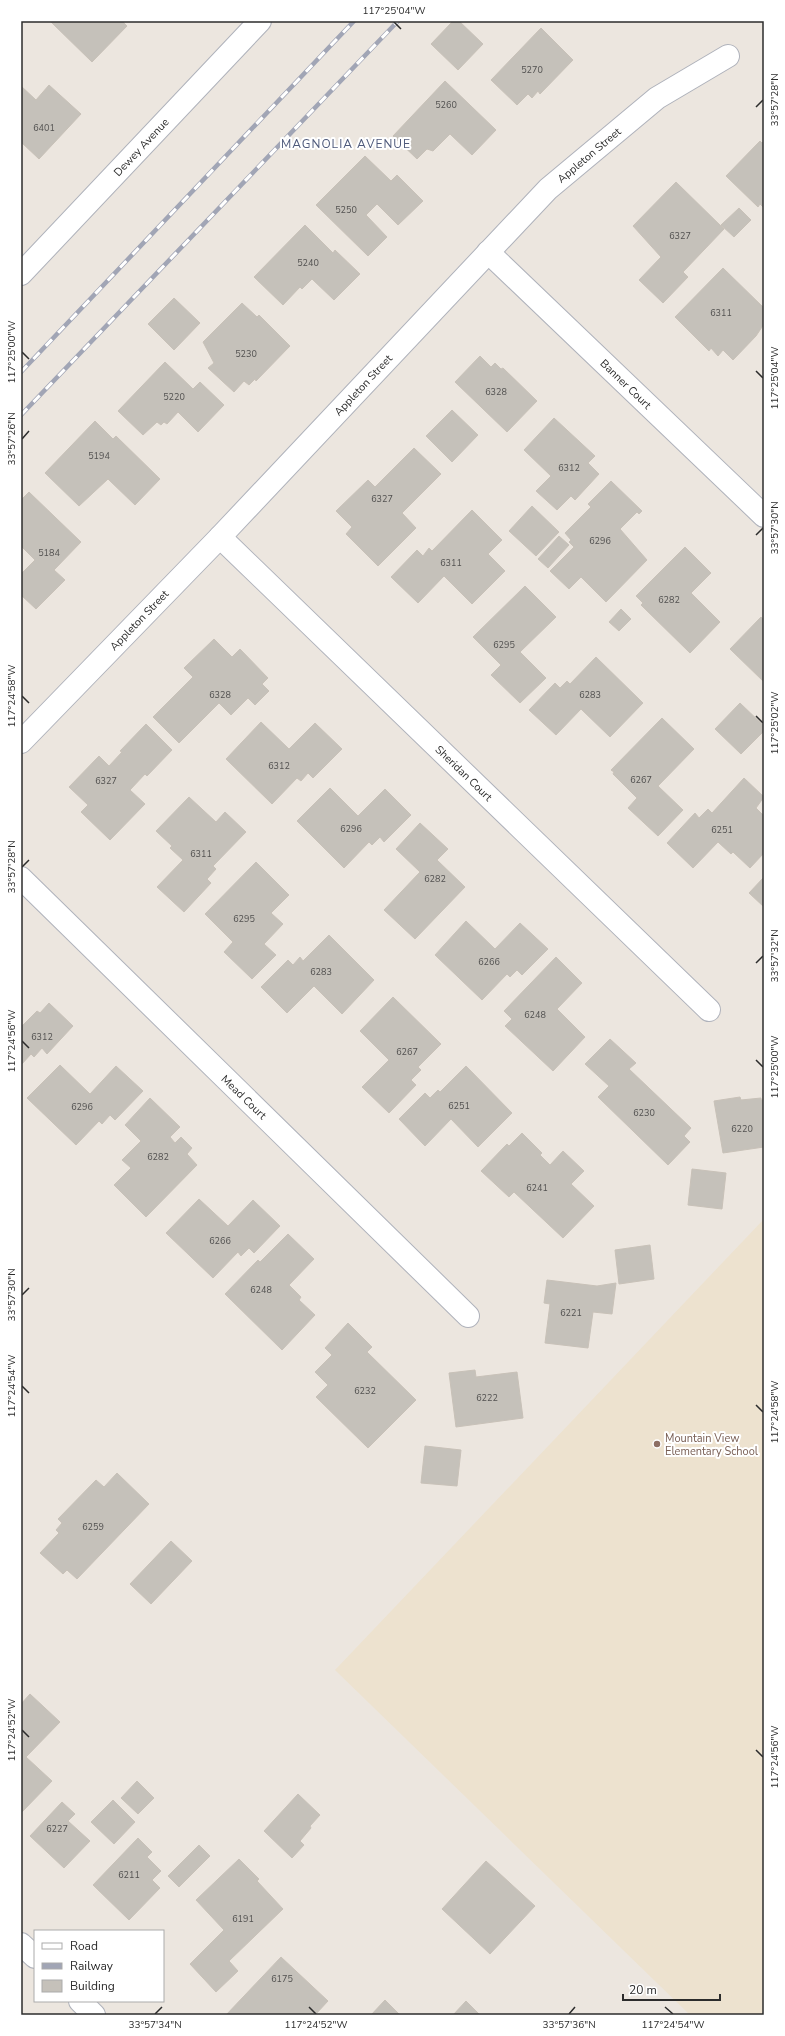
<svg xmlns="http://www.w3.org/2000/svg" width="785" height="2036" viewBox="0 0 785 2036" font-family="'Nunito Sans',sans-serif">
	<rect width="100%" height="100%" fill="#ece6df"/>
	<path fill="#ede2cf" d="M764,1219v796h-74l-355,-345z"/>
	<g fill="#c5c1ba" stroke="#c8c1b8">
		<path d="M50,21h72l5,5 -35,36z"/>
		<path d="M453,21h6l24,23 -25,26 -27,-26z"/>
		<path d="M541,28l32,32 -33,34 -2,-3 -6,7 -4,-4 -11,11 -26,-25z"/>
		<path d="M445,81l51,49 -24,25 -22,-21 -17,17 -6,-2 -10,10 -24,-23z"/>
		<path d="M49,85l32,29 -42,45 -18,-17v-56l15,14z"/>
		<path d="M760,141l2,2 2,-2v67l-4,-4 -2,3 -32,-31z"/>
		<path d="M365,156l26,25 6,-6 26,26 -25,24 -21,-21 -11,11 21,22 -19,19 -52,-51z"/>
		<path d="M676,182l48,47 -41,43 5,5 -25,26 -24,-23 22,-23 -28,-31z"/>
		<path d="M739,208l12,12 -17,17 -13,-12z"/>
		<path d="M305,225l28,28 2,-3 25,24 -26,26 -22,-21 -10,10 -2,-2 -17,18 -29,-28z"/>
		<path d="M723,268l41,40v16l-8,12 -23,24 -10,-10 -5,6 -7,-8 -2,3 -34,-34z"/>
		<path d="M174,298l26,25 -26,27 -26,-26z"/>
		<path d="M242,303l15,14 2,-2 31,31 -34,35 -1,-2 -6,6 -5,-4 -10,11 -26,-24 6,-5 -11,-21z"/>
		<path d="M480,356l11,11 4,-4 6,6 2,-1 34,33 -30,31 -52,-50z"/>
		<path d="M165,362l28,27 7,-7 24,23 -26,27 -20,-20 -11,12 -3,-2 -3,3 -4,-3 -14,13 -25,-24z"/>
		<path d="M452,410l26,25 -26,27 -26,-26z"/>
		<path d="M554,418l41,38 -7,7 11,11 -24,26 -4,-4 -14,14 -21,-19 15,-15 -27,-26z"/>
		<path d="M95,421l18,18 3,-3 44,43 -25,26 -27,-26 -29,27 -34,-33z"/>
		<path d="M414,448l27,26 -39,39 14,15 -38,38 -32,-32 6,-7 -16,-16 32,-31 7,7z"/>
		<path d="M611,481l31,30 -3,3 -2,-2 -17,17 27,31 -41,42 -25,-25 -12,12 -19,-18 24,-24 -5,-5 2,-2 -6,-7 26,-26 -3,-3z"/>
		<path d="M29,492l52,50 -27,28 11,10 -29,29 -15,-14v-21l14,-14 -14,-14v-46z"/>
		<path d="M532,506l27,26 -23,24 -27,-25z"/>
		<path d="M472,510l30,30 -14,14 17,17 -33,33 -28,-28 -26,27 -27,-26 26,-27 6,6 6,-8 3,3z"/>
		<path d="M559,536l10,9 -21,23 -10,-9z"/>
		<path d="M685,547l26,26 -20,20 29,29 -30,31 -49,-48 2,-2 -7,-7z"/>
		<path d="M525,586l31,31 -36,35 26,26 -26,25 -29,-28 10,-10 -28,-28z"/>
		<path d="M621,609l10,10 -12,12 -10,-9z"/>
		<path d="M761,617l3,3v62l-34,-33z"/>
		<path d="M214,639l18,18 8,-8 28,29 -6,6 7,7 -14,14 -7,-7 -17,17 -12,-12 -40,40 -26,-26 40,-40 -9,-9z"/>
		<path d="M596,657l47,46 -33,34 -29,-28 -25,26 -27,-25 26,-27 5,5 7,-7 3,3z"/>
		<path d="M740,703l24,23v5l-23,23 -26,-25z"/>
		<path d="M662,718l32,31 -36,37 25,24 -25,26 -30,-28 9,-10 -24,-24 1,-2 -3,-2z"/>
		<path d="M261,722l28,27 26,-26 27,26 -29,29 -5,-5 -7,8 -4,-3 -25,26 -46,-45z"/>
		<path d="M146,724l26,26 -25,26 -2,-2 -15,16 15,14 -35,36 -29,-28 7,-7 -19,-18 30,-31 10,10 13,-14 -2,-1z"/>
		<path d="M744,778l20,19 -8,11 8,8v37l-14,15 -17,-16 -2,2 -13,-12 -25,26 -26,-25 28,-30 4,5 9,-9 4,4z"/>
		<path d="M330,788l28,28 27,-27 26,26 -27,27 -4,-5 -8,8 -3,-3 -25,26 -47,-47z"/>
		<path d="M189,797l27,25 9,-10 21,20 -33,34 3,3 -9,10 4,4 -27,29 -27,-25 26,-27 -13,-12 2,-2 -16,-15z"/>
		<path d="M420,823l28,26 -11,11 28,27 -50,52 -31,-29 36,-38 -24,-23z"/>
		<path d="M256,862l33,33 -18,18 12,11 -19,20 12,11 -24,24 -28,-27 9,-10 -28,-28z"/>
		<path d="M764,877v30l-15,-14z"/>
		<path d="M466,921l29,28 25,-26 28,26 -26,26 -5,-5 -7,7 -3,-3 -25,26 -47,-45z"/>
		<path d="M329,935l45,45 -32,34 -28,-28 -27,27 -26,-26 27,-27 5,5 7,-8 3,4z"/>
		<path d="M556,957l26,26 -25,26 28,28 -32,34 -48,-45 7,-7 -8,-8z"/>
		<path d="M393,997l48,47 -23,23 3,3 -10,10 5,5 -27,28 -27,-26 27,-27 -29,-29z"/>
		<path d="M49,1003l24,23 -26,28 -5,-6 -8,9 -3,-3 -10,11v-38l16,-16 3,2z"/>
		<path d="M610,1039l26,24 -7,6 62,59 -7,8 6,6 -22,23 -70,-68 11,-11 -24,-22z"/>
		<path d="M60,1065l30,29 26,-28 27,25 -28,29 -5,-5 -8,9 -3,-3 -23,24 -49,-47z"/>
		<path d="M466,1066l46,47 -34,34 -27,-28 -26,27 -26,-27 26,-26 5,5 8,-8 2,2z"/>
		<path d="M740,1097l1,3 20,-2v2h3v47l-41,6 -9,-52z"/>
		<path d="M150,1098l30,29 -10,10 5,6 6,-6 11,11 -5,6 10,11 -51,52 -32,-32 17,-17 -9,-8 19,-19 -16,-16z"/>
		<path d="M522,1133l20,20 -2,2 10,10 13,-14 21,20 -13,13 23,22 -31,32 -49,-46 -5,5 -28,-26 26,-27 2,2z"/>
		<path d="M692,1169l34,4 -4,36 -34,-4z"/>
		<path d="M199,1199l29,27 25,-26 27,26 -26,27 -5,-5 -8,8 -3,-4 -25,26 -47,-45z"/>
		<path d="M288,1234l26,25 -25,26 12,12 -2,3 16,15 -33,35 -57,-56 33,-34 2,2z"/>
		<path d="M650,1245l4,34 -35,5 -4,-34z"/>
		<path d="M547,1280l50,6 19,-3 -4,31 -19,-2 -5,36 -43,-5 5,-39 -6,-1z"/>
		<path d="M348,1323l24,24 -5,5 49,48 -48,48 -52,-51 12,-12 -13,-13 17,-17 -7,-7z"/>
		<path d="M475,1370l1,7 41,-5 6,46 -67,9 -7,-54z"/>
		<path d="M425,1446l36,4 -4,36 -36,-3z"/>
		<path d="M117,1473l32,31 -72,75 -10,-9 -4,4 -23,-21 19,-20 -3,-3 6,-7 -4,-4 38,-39 8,7z"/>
		<path d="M171,1541l21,20 -41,43 -21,-20z"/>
		<path d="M30,1694l30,28 -34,35 26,24 -31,32v-109z"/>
		<path d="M137,1781l17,17 -16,16 -17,-16z"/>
		<path d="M298,1794l22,21 -10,11 1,2 -11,13 4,4 -12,13 -28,-27z"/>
		<path d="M113,1800l22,22 -21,22 -23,-22z"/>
		<path d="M62,1802l13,12 -7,7 22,20 -26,27 -34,-32z"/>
		<path d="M138,1838l14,14 -5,5 14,14 -9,9 8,8 -31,32 -36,-35z"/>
		<path d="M199,1845l11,11 -31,31 -11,-11z"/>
		<path d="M239,1859l20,20 -2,2 26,28 -54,52 9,10 -22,21 -26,-28 34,-34 -28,-30z"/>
		<path d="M486,1861l49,45 -45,48 -48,-45z"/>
		<path d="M281,1957l47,44 -13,14h-89z"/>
		<path d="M385,2000l15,15h-29z"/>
		<path d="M466,2001l14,14h-27z"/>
	</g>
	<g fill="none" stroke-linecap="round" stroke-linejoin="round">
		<defs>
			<g id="minor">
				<path d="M488,252l276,264"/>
				<path d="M21,274l239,-253"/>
				<path d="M220,537l489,473"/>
				<path d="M21,742l199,-205 328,-348 109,-91 71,-42"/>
				<path d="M21,878l447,438"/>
				<path d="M21,1944l14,13"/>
				<path d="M80,2001l14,14"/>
			</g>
		</defs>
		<use href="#minor" stroke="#afb2bb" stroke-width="24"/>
		<use href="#minor" stroke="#fff" stroke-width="22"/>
		<defs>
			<g id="rail">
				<path d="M21,372l333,-351"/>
				<path d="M21,415l377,-394"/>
			</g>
		</defs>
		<use href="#rail" stroke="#a1a5b5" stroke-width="4.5"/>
		<use href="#rail" stroke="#fff" stroke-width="3" stroke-dasharray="9" stroke-linecap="butt"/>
	</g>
	<path fill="none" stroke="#2c2c2c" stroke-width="1.5" d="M394,22l7,7M756,107l7,-7M22,352l7,7M756,371l7,7M22,439l7,-8M756,535l7,-7M22,696l7,7M756,716l7,7M22,867l7,-7M756,963l7,-7M22,1041l7,7M756,1060l7,7M22,1295l7,-7M22,1386l7,7M756,1405l7,7M22,1730l7,7M756,1750l7,7M309,2007l7,7M665,2007l8,7M155,2014l7,-7M569,2014l6,-7"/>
	<circle fill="#8d6e63" stroke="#fff" stroke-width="1.5" cx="657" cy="1444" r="4"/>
	<g text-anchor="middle" stroke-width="4" stroke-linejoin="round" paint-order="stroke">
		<g font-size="9" fill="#525150">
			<text x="532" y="73">5270</text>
			<text x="446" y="108">5260</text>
			<text x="44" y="131">6401</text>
			<text x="346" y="213">5250</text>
			<text x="680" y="239">6327</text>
			<text x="308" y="266">5240</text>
			<text x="721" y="316">6311</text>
			<text x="246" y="357">5230</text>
			<text x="496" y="395">6328</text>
			<text x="174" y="400">5220</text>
			<text x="99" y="459">5194</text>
			<text x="569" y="471">6312</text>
			<text x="382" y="502">6327</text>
			<text x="600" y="544">6296</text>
			<text x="49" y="556">5184</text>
			<text x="451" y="566">6311</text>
			<text x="669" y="603">6282</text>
			<text x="504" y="648">6295</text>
			<text x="220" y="698">6328</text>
			<text x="590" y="698">6283</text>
			<text x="279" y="769">6312</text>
			<text x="641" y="783">6267</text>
			<text x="106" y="784">6327</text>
			<text x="351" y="832">6296</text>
			<text x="722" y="833">6251</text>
			<text x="201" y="857">6311</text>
			<text x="435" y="882">6282</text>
			<text x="244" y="922">6295</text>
			<text x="489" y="965">6266</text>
			<text x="321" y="975">6283</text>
			<text x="535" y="1018">6248</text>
			<text x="42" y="1040">6312</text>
			<text x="407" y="1055">6267</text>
			<text x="459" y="1109">6251</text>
			<text x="82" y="1110">6296</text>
			<text x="644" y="1116">6230</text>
			<text x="742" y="1132">6220</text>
			<text x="158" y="1160">6282</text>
			<text x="537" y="1191">6241</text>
			<text x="220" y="1244">6266</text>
			<text x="261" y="1293">6248</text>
			<text x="571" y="1316">6221</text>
			<text x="365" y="1394">6232</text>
			<text x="487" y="1401">6222</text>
			<text x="93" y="1530">6259</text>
			<text x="57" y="1832">6227</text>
			<text x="129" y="1878">6211</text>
			<text x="243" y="1922">6191</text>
			<text x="282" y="1982">6175</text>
		</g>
		<g font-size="11" fill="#2c2c2c" stroke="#fff">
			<text transform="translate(141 147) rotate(-47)" y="4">Dewey Avenue</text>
			<text transform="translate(589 155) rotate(-40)" y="4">Appleton Street</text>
			<text transform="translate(626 384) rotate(44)" y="4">Banner Court</text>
			<text transform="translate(363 385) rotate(-47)" y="4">Appleton Street</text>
			<text transform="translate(139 620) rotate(-46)" y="4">Appleton Street</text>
			<text transform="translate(464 773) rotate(44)" y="4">Sheridan Court</text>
			<text transform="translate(244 1097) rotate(44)" y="4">Mead Court</text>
		</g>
		<g font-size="11" fill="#785e54" stroke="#fff" text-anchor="start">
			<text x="665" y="1442">Mountain View<tspan x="665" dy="13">Elementary School</tspan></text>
		</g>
		<g font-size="12" letter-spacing="1" fill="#4e597a" stroke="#fff">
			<text x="346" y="148">MAGNOLIA AVENUE</text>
		</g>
	</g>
	<rect width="785" height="2036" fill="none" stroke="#ffffff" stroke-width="44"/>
	<rect x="34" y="1930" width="130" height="72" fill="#ffffff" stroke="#ababab"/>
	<rect x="42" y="1943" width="20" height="6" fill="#ffffff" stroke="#ababab"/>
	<text x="70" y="1950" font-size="12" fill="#2c2c2c">Road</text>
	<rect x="42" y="1963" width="20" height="6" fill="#a1a5b5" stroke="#ababab"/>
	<text x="70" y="1970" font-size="12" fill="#2c2c2c">Railway</text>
	<rect x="42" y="1980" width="20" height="12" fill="#c5c1ba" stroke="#ababab"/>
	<text x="70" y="1990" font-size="12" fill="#2c2c2c">Building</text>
	<path d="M623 1994v6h97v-6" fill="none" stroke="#2c2c2c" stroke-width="2"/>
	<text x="629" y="1994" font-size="12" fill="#2c2c2c" stroke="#ffffff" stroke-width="3" paint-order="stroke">20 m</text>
	<rect x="22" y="22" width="741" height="1992" fill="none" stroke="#2c2c2c" stroke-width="1.5"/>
	<g font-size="10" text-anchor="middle" fill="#2c2c2c">
		<text x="394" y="14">117°25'04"W</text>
		<text transform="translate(774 100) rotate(-90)" y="4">33°57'28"N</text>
		<text transform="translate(11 352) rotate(-90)" y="4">117°25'00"W</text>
		<text transform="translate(774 378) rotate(-90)" y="4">117°25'04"W</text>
		<text transform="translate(11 439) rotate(-90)" y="4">33°57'26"N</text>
		<text transform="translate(774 528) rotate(-90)" y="4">33°57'30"N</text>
		<text transform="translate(11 696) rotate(-90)" y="4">117°24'58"W</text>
		<text transform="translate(774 723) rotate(-90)" y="4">117°25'02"W</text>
		<text transform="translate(11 867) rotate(-90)" y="4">33°57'28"N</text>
		<text transform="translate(774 956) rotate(-90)" y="4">33°57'32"N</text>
		<text transform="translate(11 1041) rotate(-90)" y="4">117°24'56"W</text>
		<text transform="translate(774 1067) rotate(-90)" y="4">117°25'00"W</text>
		<text transform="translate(11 1295) rotate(-90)" y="4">33°57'30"N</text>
		<text transform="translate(11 1386) rotate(-90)" y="4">117°24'54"W</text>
		<text transform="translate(774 1412) rotate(-90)" y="4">117°24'58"W</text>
		<text transform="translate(11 1730) rotate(-90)" y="4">117°24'52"W</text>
		<text transform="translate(774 1757) rotate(-90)" y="4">117°24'56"W</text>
		<text x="155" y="2028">33°57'34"N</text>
		<text x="316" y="2028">117°24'52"W</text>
		<text x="569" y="2028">33°57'36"N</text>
		<text x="673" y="2028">117°24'54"W</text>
	</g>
</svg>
